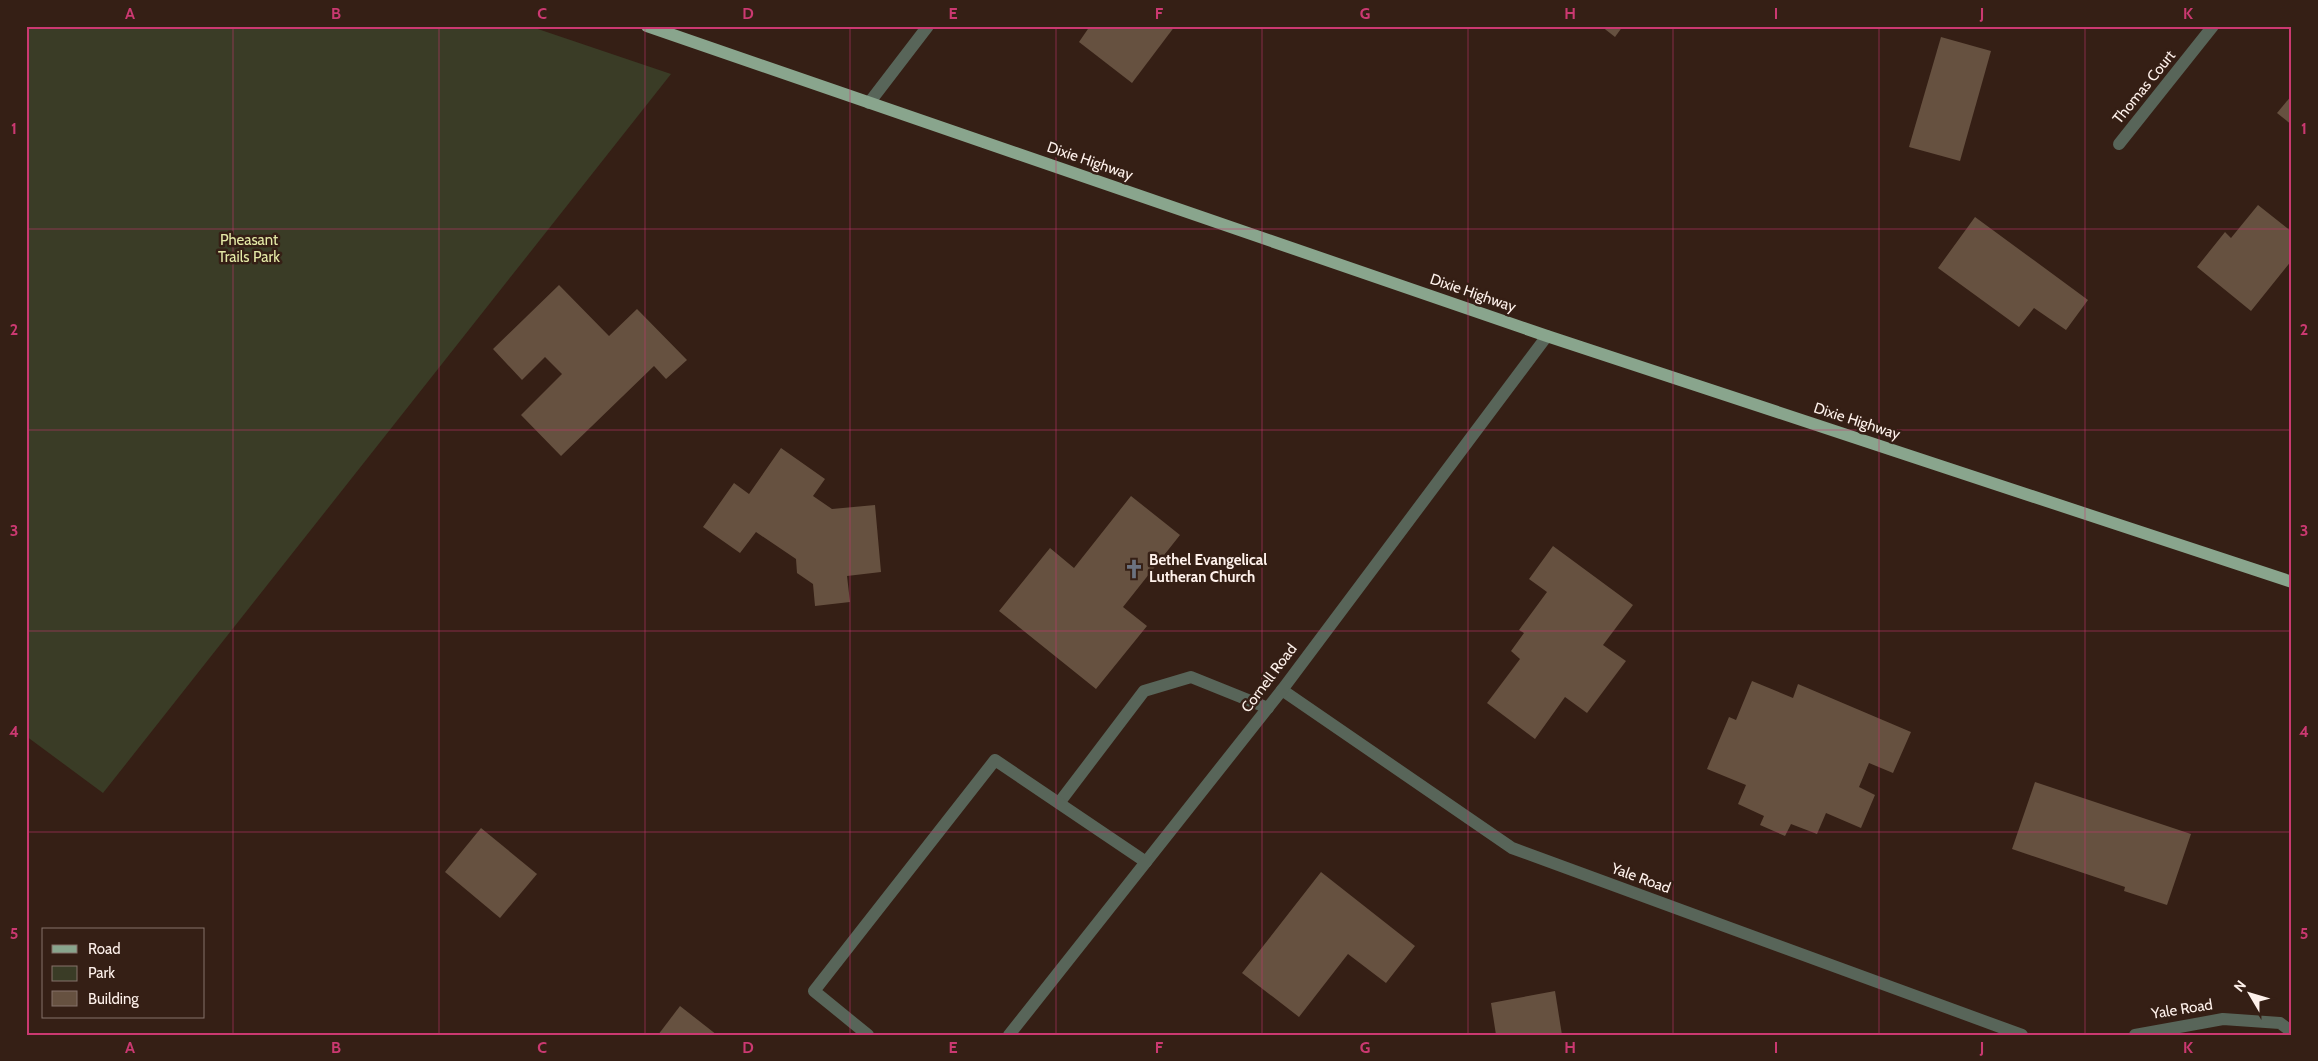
<svg xmlns="http://www.w3.org/2000/svg" width="2318" height="1061" viewBox="0 0 2318 1061" font-family="Cabin,sans-serif">
	<rect width="100%" height="100%" fill="#351f15"/>
	<path fill="#3a3c26" d="M26,26h503l142,48 -568,719 -77,-57z"/>
	<g fill="#665140">
		<path d="M1090,26h85l-43,57 -53,-41z"/>
		<path d="M1601,26h22l-8,11z"/>
		<path d="M1941,37l50,14 -31,110 -51,-14z"/>
		<path d="M2292,95v30l-15,-12z"/>
		<path d="M2258,205l34,27v28l-41,51 -54,-44 28,-35 6,6z"/>
		<path d="M1975,217l113,83 -22,30 -32,-22 -15,19 -81,-59z"/>
		<path d="M559,285l50,51 28,-27 50,51 -21,19 -12,-13 -93,90 -40,-41 41,-41 -17,-17 -23,23 -29,-31z"/>
		<path d="M781,448l44,31 -12,17 19,13 43,-4 6,67 -34,4 3,26 -35,4 -2,-22 -16,-11 -1,-14 -40,-27 -16,21 -37,-26 31,-44 15,11z"/>
		<path d="M1131,496l49,39 -57,72 24,19 -51,63 -97,-78 51,-63 24,20z"/>
		<path d="M1553,546l80,59 -30,40 23,16 -39,52 -22,-16 -30,42 -48,-36 33,-44 -9,-8 13,-18 -5,-3 28,-38 -18,-13z"/>
		<path d="M1752,681l41,17 5,-14 113,48 -18,41 -24,-10 -10,24 16,8 -14,33 -35,-15 -9,21 -26,-10 -6,12 -25,-11 4,-9 -26,-12 8,-19 -39,-16 22,-52 7,3z"/>
		<path d="M2035,782l156,52 -24,71 -43,-14 1,-4 -113,-38z"/>
		<path d="M481,828l56,46 -37,44 -55,-46z"/>
		<path d="M1321,872l94,74 -29,37 -38,-29 -49,63 -57,-44z"/>
		<path d="M1555,991l7,44h-66l-5,-32z"/>
		<path d="M680,1006l37,29h-59z"/>
	</g>
	<g fill="none" stroke-linecap="round" stroke-linejoin="round">
		<g stroke="#586559" stroke-width="12">
			<path d="M869,103l59,-77"/>
			<path d="M2119,144l94,-118"/>
			<path d="M1282,690l230,158 510,187"/>
			<path d="M1059,803l85,-112 47,-14 77,31"/>
			<path d="M868,1035l-54,-44 181,-231 151,102"/>
			<path d="M1009,1035l273,-345 265,-354"/>
			<path d="M2135,1035l88,-16 57,4 12,9"/>
		</g>
		<path stroke="#89a58d" stroke-width="12" d="M647,26l900,310 745,246"/>
	</g>
	<path fill="none" stroke="#cb3971" stroke-width="1" stroke-opacity="0.55" d="M233,26v1009M439,26v1009M645,26v1009M850,26v1009M1056,26v1009M1262,26v1009M1468,26v1009M1673,26v1009M1879,26v1009M2085,26v1009M26,229h2266M26,430h2266M26,631h2266M26,832h2266"/>
	<defs>
		<symbol id="church-bare" viewBox="-9 -9 18 18"><path d="M-1.2-6h2.4v3.5h3.3v2.4h-3.3V6h-2.4V-.1h-3.3v-2.4h3.3Z" fill="#6b7280" stroke="#351f15" stroke-width="2.5" paint-order="stroke"/></symbol>
	</defs>
	<g fill-rule="evenodd">
		<use href="#church-bare" x="1120" y="555" width="28" height="28"/>
	</g>
	<g text-anchor="middle" stroke-width="5" stroke-linejoin="round" paint-order="stroke">
		<g font-size="15" fill="#fef1eb" stroke="#351f15">
			<text transform="translate(2144 87) rotate(-51)" y="5">Thomas Court</text>
			<text transform="translate(1090 161) rotate(19)" y="5">Dixie Highway</text>
			<text transform="translate(1473 293) rotate(19)" y="5">Dixie Highway</text>
			<text transform="translate(1857 421) rotate(18)" y="5">Dixie Highway</text>
			<text transform="translate(1269 678) rotate(-53)" y="5">Cornell Road</text>
			<text transform="translate(1641 878) rotate(20)" y="5">Yale Road</text>
			<text transform="translate(2182 1009) rotate(-9)" y="5">Yale Road</text>
		</g>
		<g font-size="15" fill="#e4e9a6" stroke="#351f15">
			<text x="249" y="245">Pheasant<tspan x="249" dy="17">Trails Park</tspan></text>
		</g>
		<g font-size="15" font-weight="bold" fill="#fef1eb" stroke="#351f15" text-anchor="start">
			<text x="1149" y="565">Bethel Evangelical<tspan x="1149" dy="17">Lutheran Church</tspan></text>
		</g>
	</g>
	<rect width="2318" height="1061" fill="none" stroke="#351f15" stroke-width="55"/>
	<rect x="42" y="928" width="162" height="90" fill="#351f15" stroke="#85736b"/>
	<rect x="52" y="945" width="25" height="8" fill="#89a58d" stroke="#85736b"/>
	<text x="88" y="954" font-size="15" fill="#fef1eb">Road</text>
	<rect x="52" y="966" width="25" height="15" fill="#3a3c26" stroke="#85736b"/>
	<text x="88" y="978" font-size="15" fill="#fef1eb">Park</text>
	<rect x="52" y="991" width="25" height="15" fill="#665140" stroke="#85736b"/>
	<text x="88" y="1004" font-size="15" fill="#fef1eb">Building</text>
	<g transform="translate(2250 994) rotate(308)" stroke="#351f15" stroke-width="4" paint-order="stroke">
	<path d="M0-4L9 19L0 12L-9 19Z" fill="#fef1eb"/>
	<text y="-8" font-size="14" font-weight="bold" text-anchor="middle" fill="#fef1eb">N</text>
	</g>
	<rect x="28" y="28" width="2262" height="1006" fill="none" stroke="#cb3971" stroke-width="2"/>
	<g font-size="16" text-anchor="middle" font-weight="bold" fill="#cb3971">
		<text x="130" y="19">A</text>
		<text x="336" y="19">B</text>
		<text x="542" y="19">C</text>
		<text x="748" y="19">D</text>
		<text x="953" y="19">E</text>
		<text x="1159" y="19">F</text>
		<text x="1365" y="19">G</text>
		<text x="1570" y="19">H</text>
		<text x="1776" y="19">I</text>
		<text x="1982" y="19">J</text>
		<text x="2188" y="19">K</text>
		<text x="14" y="134">1</text>
		<text x="2304" y="134">1</text>
		<text x="14" y="335">2</text>
		<text x="2304" y="335">2</text>
		<text x="14" y="536">3</text>
		<text x="2304" y="536">3</text>
		<text x="14" y="737">4</text>
		<text x="2304" y="737">4</text>
		<text x="14" y="939">5</text>
		<text x="2304" y="939">5</text>
		<text x="130" y="1053">A</text>
		<text x="336" y="1053">B</text>
		<text x="542" y="1053">C</text>
		<text x="748" y="1053">D</text>
		<text x="953" y="1053">E</text>
		<text x="1159" y="1053">F</text>
		<text x="1365" y="1053">G</text>
		<text x="1570" y="1053">H</text>
		<text x="1776" y="1053">I</text>
		<text x="1982" y="1053">J</text>
		<text x="2188" y="1053">K</text>
	</g>
</svg>
